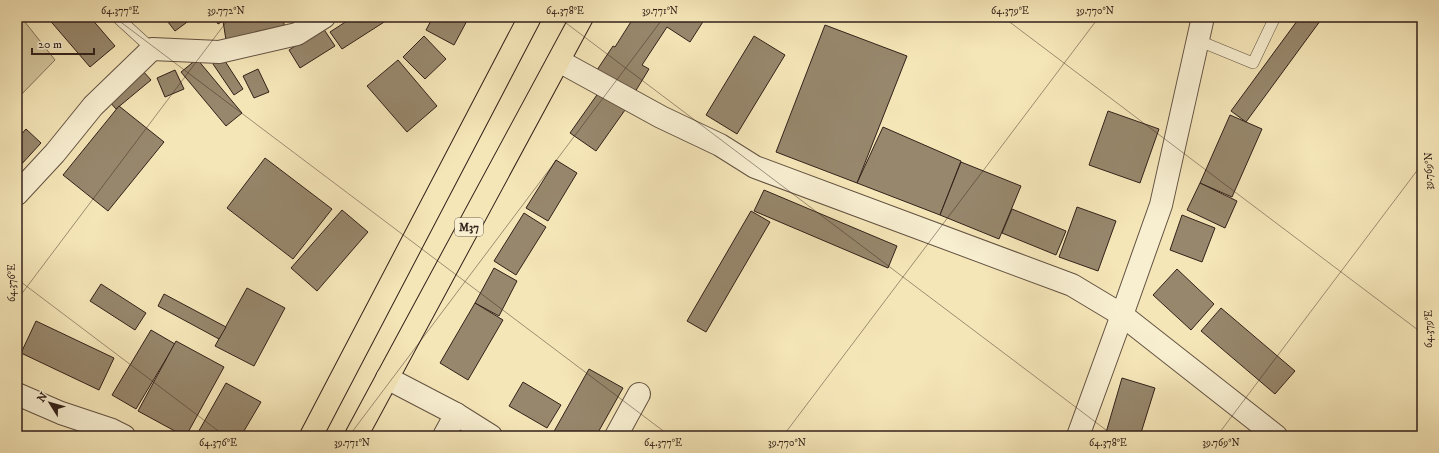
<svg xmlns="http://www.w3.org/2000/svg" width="1439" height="453" viewBox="0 0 1439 453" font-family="'IM FELL DW Pica',serif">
	<rect width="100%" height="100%" fill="#f5e6b8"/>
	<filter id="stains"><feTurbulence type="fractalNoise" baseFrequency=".005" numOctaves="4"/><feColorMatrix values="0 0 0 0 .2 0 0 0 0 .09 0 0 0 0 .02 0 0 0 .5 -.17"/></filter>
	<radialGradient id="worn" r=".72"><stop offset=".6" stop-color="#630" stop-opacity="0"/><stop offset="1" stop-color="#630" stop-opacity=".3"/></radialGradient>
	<path fill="#d4c59d" stroke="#83735c" d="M17,17h4l34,43 -38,39z"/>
	<g fill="#97876c" stroke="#32211a">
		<path d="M47,17h43l25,29 -25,21z"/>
		<path d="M164,17h30l-19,14z"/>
		<path d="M214,17h16l-12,7z"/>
		<path d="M249,17h34l2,14 -59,9 -3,-19z"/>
		<path d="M292,17h14l-10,6z"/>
		<path d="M353,17h39l-50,32 -12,-17z"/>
		<path d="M433,17h36l-15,28 -28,-15z"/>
		<path d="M634,17h72l-16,25 -23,-15 -25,38 7,4 -17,28 -37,-24 18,-27 2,1z"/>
		<path d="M1300,17h23l-77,105 -15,-11z"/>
		<path d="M825,25l82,31 -50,127 -81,-31z"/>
		<path d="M323,28l12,18 -35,22 -11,-18z"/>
		<path d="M424,36l22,23 -21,20 -22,-22z"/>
		<path d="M754,36l31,19 -48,79 -31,-19z"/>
		<path d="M223,58l20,31 -9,6 -21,-31z"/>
		<path d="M197,59l45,54 -16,13 -45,-54z"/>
		<path d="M398,60l39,46 -30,26 -40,-46z"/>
		<path d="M258,69l11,23 -15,6 -11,-22z"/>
		<path d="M175,70l9,19 -19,8 -8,-19z"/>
		<path d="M143,71l8,9 -35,29 -8,-9z"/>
		<path d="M599,92l26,18 -29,41 -26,-18z"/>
		<path d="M119,106l45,36 -56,69 -45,-36z"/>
		<path d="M1108,111l51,18 -19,54 -51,-18z"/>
		<path d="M1230,115l32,14 -30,68 -32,-14z"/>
		<path d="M883,127l78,34 -21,54 -83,-32z"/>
		<path d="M26,129l15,14 -22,24 -2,-2v-26z"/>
		<path d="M265,158l67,51 -39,50 -66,-51z"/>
		<path d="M556,160l21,13 -29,48 -22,-13z"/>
		<path d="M961,162l60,24 -22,53 -59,-24z"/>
		<path d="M1200,183l37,18 -12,27 -38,-18z"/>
		<path d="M764,190l133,56 -9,22 -134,-57z"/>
		<path d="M1077,207l39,14 -18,50 -39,-14z"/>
		<path d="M1012,209l54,22 -10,24 -54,-22z"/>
		<path d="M342,210l26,22 -51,59 -26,-23z"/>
		<path d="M751,211l19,11 -64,110 -19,-11z"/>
		<path d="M524,213l22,14 -30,48 -22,-14z"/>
		<path d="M1182,215l33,13 -13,34 -32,-12z"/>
		<path d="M494,268l23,13 -18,35 -24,-13z"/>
		<path d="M1177,269l37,35 -23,26 -38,-35z"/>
		<path d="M101,284l45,29 -11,17 -45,-29z"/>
		<path d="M247,288l38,20 -31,58 -39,-20z"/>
		<path d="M164,294l62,33 -7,12 -61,-33z"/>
		<path d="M475,303l28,17 -35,60 -28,-17z"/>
		<path d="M1221,308l74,63 -20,23 -74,-63z"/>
		<path d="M36,321l78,37 -15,32 -78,-37z"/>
		<path d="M151,330l24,14 -39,65 -24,-14z"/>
		<path d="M176,341l48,26 -38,69h-2l-46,-25z"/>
		<path d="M589,369l34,19 -27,48h-42l-2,-1z"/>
		<path d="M1122,378l33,10 -15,48h-35z"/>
		<path d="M523,382l38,23 -14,23 -38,-22z"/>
		<path d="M226,383l35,19 -20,34h-45z"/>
	</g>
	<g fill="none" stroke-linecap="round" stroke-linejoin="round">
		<defs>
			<g id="service">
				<path d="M117,17l35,32"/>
				<path d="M1197,40l56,23 22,-46"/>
			</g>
			<g id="minor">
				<path d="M559,61l102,56 59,28 35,22 317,118 50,30 154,121"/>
				<path d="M17,194l38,-41 38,-47 59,-57 67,3 78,-18 27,-17"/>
				<path d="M387,378l69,36 35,22"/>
				<path d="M17,394l44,19 51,17 12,6"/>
				<path d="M444,436l12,-22"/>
				<path d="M616,436l23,-42"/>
				<path d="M1078,436l44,-121 39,-110 42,-188"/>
			</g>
			<g id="trunk">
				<path d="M311,436l219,-419"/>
				<path d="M356,436l226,-419"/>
			</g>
		</defs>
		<use href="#service" stroke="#635242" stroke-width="12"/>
		<use href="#minor" stroke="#635242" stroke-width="24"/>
		<use href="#trunk" stroke="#32211a" stroke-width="24"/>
		<use href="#service" stroke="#f8efd1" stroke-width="11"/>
		<use href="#minor" stroke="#f8efd1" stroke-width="22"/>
		<use href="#trunk" stroke="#f5e6b8" stroke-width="22"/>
	</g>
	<path fill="none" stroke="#32211a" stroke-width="1" stroke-opacity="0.45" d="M114,17l556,419M558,17l556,419M1003,17l419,316M17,279l208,157M17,300l213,-283M349,436l315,-419M783,436l316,-419M1217,436l205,-272"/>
	<g text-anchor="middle" stroke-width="4" stroke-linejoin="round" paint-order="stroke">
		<rect fill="#f8efd1" stroke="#6d5f51" stroke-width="1" x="455" y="218" width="28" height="18" rx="3"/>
		<g font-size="11" font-weight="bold" fill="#32211a">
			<text x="469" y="231">M37</text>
		</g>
	</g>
	<rect width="1439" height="453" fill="none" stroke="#f5e6b8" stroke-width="44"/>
	<g transform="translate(50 403) rotate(307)" stroke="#f8efd1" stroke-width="3" paint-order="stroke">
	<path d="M0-3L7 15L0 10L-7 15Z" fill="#32211a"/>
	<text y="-6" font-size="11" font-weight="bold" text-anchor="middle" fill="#32211a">N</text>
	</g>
	<path d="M32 48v6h62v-6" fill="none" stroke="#32211a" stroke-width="2"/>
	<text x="38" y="48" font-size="12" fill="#32211a" stroke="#f8efd1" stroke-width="3" paint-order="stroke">20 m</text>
	<rect x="22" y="22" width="1395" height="409" fill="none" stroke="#32211a" stroke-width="1.5"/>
	<g font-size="10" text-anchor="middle" fill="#32211a">
		<text x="120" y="14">64.377°E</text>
		<text x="226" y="14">39.772°N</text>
		<text x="565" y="14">64.378°E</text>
		<text x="660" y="14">39.771°N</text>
		<text x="1010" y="14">64.379°E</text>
		<text x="1095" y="14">39.770°N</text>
		<text transform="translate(1428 171) rotate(-90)" y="4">39.769°N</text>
		<text transform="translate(11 283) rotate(-90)" y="4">64.376°E</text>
		<text transform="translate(1428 329) rotate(-90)" y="4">64.379°E</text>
		<text x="218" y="446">64.376°E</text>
		<text x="352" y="446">39.771°N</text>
		<text x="663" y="446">64.377°E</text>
		<text x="787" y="446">39.770°N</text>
		<text x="1108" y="446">64.378°E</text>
		<text x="1221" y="446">39.769°N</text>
	</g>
	<rect width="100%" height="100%" filter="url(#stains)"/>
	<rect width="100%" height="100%" fill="url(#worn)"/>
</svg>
